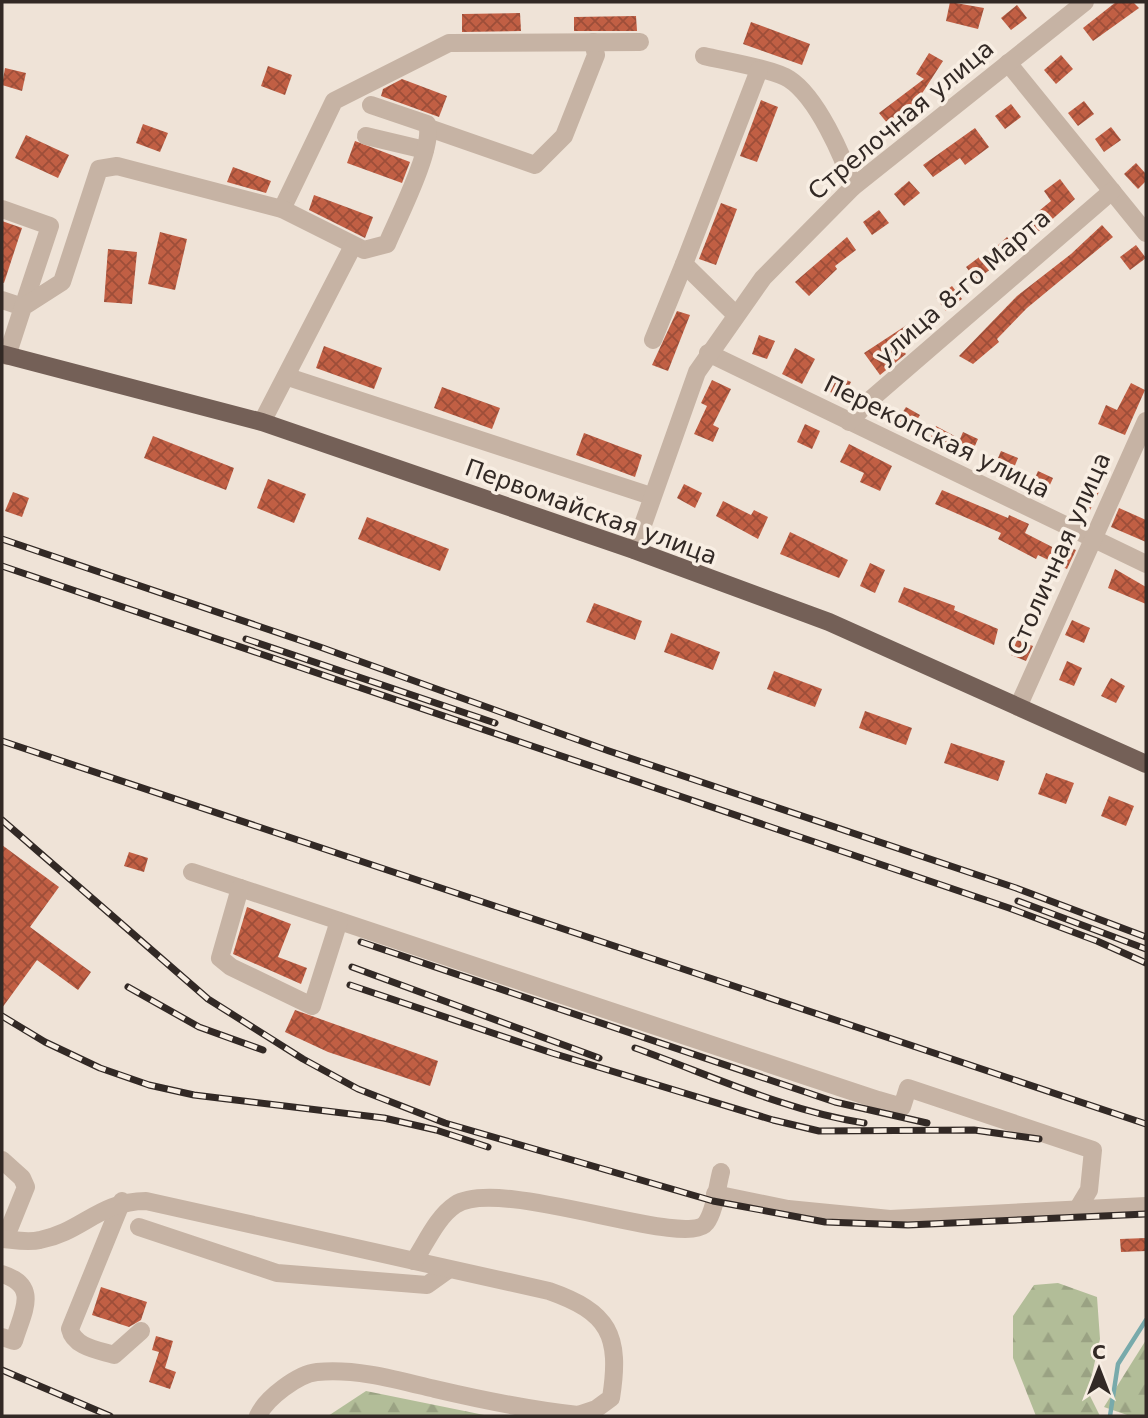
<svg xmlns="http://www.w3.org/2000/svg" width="1148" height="1418" viewBox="0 0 1148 1418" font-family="'DejaVu Sans',sans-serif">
	<defs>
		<pattern id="forest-firs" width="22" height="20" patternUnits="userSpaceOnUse" patternTransform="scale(1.75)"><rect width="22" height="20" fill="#b2bd98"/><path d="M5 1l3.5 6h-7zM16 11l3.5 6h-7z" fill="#9aa283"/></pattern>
		<pattern id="building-cross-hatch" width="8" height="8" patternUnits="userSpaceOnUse" patternTransform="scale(1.75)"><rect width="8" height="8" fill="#c15f44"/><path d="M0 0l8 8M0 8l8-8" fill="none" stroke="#9d4e39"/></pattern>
	</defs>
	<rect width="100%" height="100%" fill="#efe3d7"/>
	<g fill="url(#forest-firs)">
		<path d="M1058,1283l39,14 3,42 -12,53 12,24h-64l-23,-58v-42l21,-31z"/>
		<path d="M1146,1340v76h-16l-26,-9z"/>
		<path d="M366,1391l123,25h-161z"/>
	</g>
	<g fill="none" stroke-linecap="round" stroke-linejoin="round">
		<path stroke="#78aaab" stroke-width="4.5" d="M1110,1416l8,-52 28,-44"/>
	</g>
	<g fill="url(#building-cross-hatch)">
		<path d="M950,2l34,6 -6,21 -32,-8z"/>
		<path d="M1116,2h17l6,6 -46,33 -10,-13z"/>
		<path d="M1017,5l10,13 -16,12 -10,-12z"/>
		<path d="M520,13l1,18 -59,1v-18z"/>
		<path d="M636,16l1,15h-63v-14z"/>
		<path d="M751,22l59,22 -8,21 -59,-21z"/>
		<path d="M929,53l14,8 -22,34 6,8 -35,26 -13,-16 45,-34 -8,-5z"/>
		<path d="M1061,55l12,14 -17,15 -12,-14z"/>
		<path d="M268,66l24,9 -7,20 -24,-9z"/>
		<path d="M5,68l21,5 -4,18 -20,-6z"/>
		<path d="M402,79l45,17 -8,21 -58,-21 2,-7z"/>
		<path d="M761,100l17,7 -21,55 -17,-6z"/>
		<path d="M1084,101l10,13 -16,12 -10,-13z"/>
		<path d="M1011,104l10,13 -16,12 -10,-13z"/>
		<path d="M143,124l25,9 -8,19 -24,-9z"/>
		<path d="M1111,127l10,13 -17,12 -9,-13z"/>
		<path d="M975,128l14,19 -24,18 -5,-7 -27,19 -10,-12z"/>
		<path d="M26,135l43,20 -11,23 -43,-20z"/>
		<path d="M355,141l55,21 -8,21 -55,-20z"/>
		<path d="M1136,163l10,11v7l-8,8 -14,-15z"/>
		<path d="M233,167l38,14 -5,12 -39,-11z"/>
		<path d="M1060,179l15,20 -37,33 -10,-12 23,-19 -7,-10z"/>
		<path d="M909,181l11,12 -16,13 -10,-12z"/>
		<path d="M314,195l59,22 -8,21 -56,-28z"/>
		<path d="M721,203l16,6 -21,56 -17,-6z"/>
		<path d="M879,210l10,13 -17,12 -9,-13z"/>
		<path d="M2,221l20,7 -18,55 -2,-1z"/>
		<path d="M1102,225l11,12 -86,71 -30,31 2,3 -26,22 -14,-8 58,-60 54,-42z"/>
		<path d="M160,232l27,7 -12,51 -27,-6z"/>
		<path d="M847,237l9,13 -21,16 2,3 -28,27 -14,-14z"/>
		<path d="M1007,237l11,12 -42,31 -10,-13 16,-12 2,3z"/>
		<path d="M1136,245l10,13 -16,12 -10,-13z"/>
		<path d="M108,249l29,3 -5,52 -28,-2z"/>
		<path d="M952,286l10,13 -16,12 -10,-13z"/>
		<path d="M677,311l13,4 -22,56 -16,-6z"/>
		<path d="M922,315l9,13 -29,22 4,4 -26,21 -16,-22z"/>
		<path d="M759,335l16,6 -8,18 -15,-5z"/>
		<path d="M324,346l58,22 -8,21 -58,-21z"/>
		<path d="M795,348l20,11 -13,25 -20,-10z"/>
		<path d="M838,376l13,6 -8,16 -13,-6z"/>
		<path d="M712,380l19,9 -18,36 6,3 -6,14 -19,-8 13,-28 -6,-3z"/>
		<path d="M1131,383l14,7 -20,45 -27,-11 8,-19 11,5z"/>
		<path d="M442,387l58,21 -8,21 -58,-21z"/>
		<path d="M906,407l14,8 -11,18 -14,-9z"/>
		<path d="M805,424l15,7 -8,18 -15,-7z"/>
		<path d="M936,426l24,13 3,-7 15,7 -8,18 -41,-16z"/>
		<path d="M584,433l58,22 -7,22 -59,-22z"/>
		<path d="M153,436l81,32 -8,22 -82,-32z"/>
		<path d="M849,444l43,22 -12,25 -20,-9 4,-9 -24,-11z"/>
		<path d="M1001,451l17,7 -9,22 -17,-8z"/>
		<path d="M1038,471l15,7 -8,18 -15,-7z"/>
		<path d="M268,479l38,15 -12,29 -37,-15z"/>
		<path d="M684,484l18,9 -7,15 -18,-10z"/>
		<path d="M1083,484l16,8 -11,22 -16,-8z"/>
		<path d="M942,490l66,28 1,-3 20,9 -4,9 35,18 3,-6 13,5 -9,19 -29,-14 -2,4 -38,-20 3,-6 -66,-29z"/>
		<path d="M13,492l16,6 -7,19 -17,-6z"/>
		<path d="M723,501l28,14 3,-5 14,7 -10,22 -42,-23z"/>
		<path d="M1119,508l27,12v22l-35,-15z"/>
		<path d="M367,517l82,32 -9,22 -82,-32z"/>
		<path d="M790,532l58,28 -9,18 -59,-24z"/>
		<path d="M870,563l15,7 -10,23 -15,-7z"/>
		<path d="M1115,569l31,18v17l-38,-16z"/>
		<path d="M904,587l51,19 -1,4 44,19 -4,16 -96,-43z"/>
		<path d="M594,603l48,18 -7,19 -49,-18z"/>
		<path d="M1072,620l18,8 -6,15 -19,-8z"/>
		<path d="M671,633l49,19 -7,18 -49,-18z"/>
		<path d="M1017,640l16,6 -7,15 -15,-6z"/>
		<path d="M1067,661l15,7 -8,18 -15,-6z"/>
		<path d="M774,671l48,18 -7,18 -48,-18z"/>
		<path d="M1111,678l14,8 -9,17 -15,-7z"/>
		<path d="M865,711l47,17 -6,17 -47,-17z"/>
		<path d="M951,743l54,18 -7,20 -54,-18z"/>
		<path d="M1046,773l28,10 -8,21 -28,-10z"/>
		<path d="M1109,796l25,10 -8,20 -25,-10z"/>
		<path d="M2,845l57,42 -29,40 61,45 -13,18 -41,-30 -35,48z"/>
		<path d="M129,852l19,6 -4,14 -20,-6z"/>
		<path d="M247,907l44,17 -13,33 29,11 -6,16 -68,-30z"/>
		<path d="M295,1010l143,51 -8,25 -102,-34 -43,-20z"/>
		<path d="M1146,1238v13l-25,1 -1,-13z"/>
		<path d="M101,1287l46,15 -6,18 -12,7 -37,-12z"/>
		<path d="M156,1336l17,5 -8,27 11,4 -6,17 -21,-7 10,-30 -7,-2z"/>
	</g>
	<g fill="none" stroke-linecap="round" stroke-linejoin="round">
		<g stroke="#c6b3a4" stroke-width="18">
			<path d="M704,56c21,5 70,13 85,23 28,18 54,77 64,108"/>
			<path d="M1008,63l138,170"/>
			<path d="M429,128l106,37 29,-29 32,-81 -3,-13"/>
			<path d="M366,136l59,14"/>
			<path d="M2,209l48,17 -27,81 -21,-7"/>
			<path d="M282,209l52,-108 115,-58 191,-1"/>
			<path d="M736,315l-52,-51 75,-194"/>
			<path d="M653,340l31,-76"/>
			<path d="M708,353l438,211"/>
			<path d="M7,356l16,-49 39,-25 37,-113 18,-3 165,43 82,41 23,-6c10,-24 48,-98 40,-120l-56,-19"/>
			<path d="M288,377l363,119"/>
			<path d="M262,422l91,-176"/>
			<path d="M849,422l21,-22 242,-209"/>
			<path d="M634,550l63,-178 66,-94 90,-91 232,-185"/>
			<path d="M1018,707l128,-286"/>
			<path d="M192,872l686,228 24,7 6,-19 185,62 -4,40 -12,20"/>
			<path d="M240,888l-20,70 11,9 81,39 27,-85"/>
			<path d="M2,1160l20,18 4,9 -21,52"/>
			<path d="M715,1194l73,15 102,10 256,-13"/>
			<path d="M122,1201l-52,128c4,18 28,21 44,26l27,-24"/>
			<path d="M139,1227l138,46 150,12 21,-15"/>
			<path d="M2,1239c12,1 26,4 38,1 42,-8 59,-39 106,-39l403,90c60,21 72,44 62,107l-15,11 -18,6c-48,-5 -96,-15 -143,-26 -37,-9 -79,-21 -118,-17 -19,2 -51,26 -59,44"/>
			<path d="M414,1261c12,-18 23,-44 41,-56 44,-30 231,45 251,18 9,-12 11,-36 15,-51"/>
			<path d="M2,1274c38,12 21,37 12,67l-12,-4"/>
		</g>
		<path stroke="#746057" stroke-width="18" d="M2,354l260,68 372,128 195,72 317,142"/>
		<defs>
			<g id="rail">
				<path d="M2,539l318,108 289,104 407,137 130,49"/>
				<path d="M2,566l1007,342 88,33 49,22"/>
				<path d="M246,639l249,84"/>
				<path d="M2,741l1144,383"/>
				<path d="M2,820l206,179 95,60 55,30 87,34 268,78 112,21 83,3 238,-11"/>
				<path d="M1018,901l128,48"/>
				<path d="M361,942l474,160 92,21"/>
				<path d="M352,967l247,91"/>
				<path d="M350,985l202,68 221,67 46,11 155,-1 65,9"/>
				<path d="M128,987l71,40 64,23"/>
				<path d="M2,1016l43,26 55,26 49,17 45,10 190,23 52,12 52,17"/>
				<path d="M635,1048c75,27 151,63 229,75"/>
				<path d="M2,1370l108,46"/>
			</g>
		</defs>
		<use href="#rail" stroke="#322925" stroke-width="7"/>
		<use href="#rail" stroke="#f8eee3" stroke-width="4.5" stroke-dasharray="13" stroke-linecap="butt"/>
	</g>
	<g text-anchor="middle" stroke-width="7" stroke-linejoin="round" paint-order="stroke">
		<g font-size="24" fill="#322925" stroke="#f8eee3">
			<text transform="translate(901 120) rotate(-40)" y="8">Стрелочная улица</text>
			<text transform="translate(963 287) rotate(-41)" y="8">улица 8-го Марта</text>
			<text transform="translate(937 437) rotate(26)" y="8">Перекопская улица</text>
			<text transform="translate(591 512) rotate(20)" y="8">Первомайская улица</text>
			<text transform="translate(1059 554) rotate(-66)" y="8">Столичная улица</text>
		</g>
	</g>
	<rect width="1148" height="1418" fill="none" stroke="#322925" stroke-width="7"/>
	<g transform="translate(1099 1369)" stroke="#f8eee3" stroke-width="5" paint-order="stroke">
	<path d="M0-5L12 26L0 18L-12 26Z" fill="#322925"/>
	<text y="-10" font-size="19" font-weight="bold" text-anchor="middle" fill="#322925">С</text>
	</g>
</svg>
